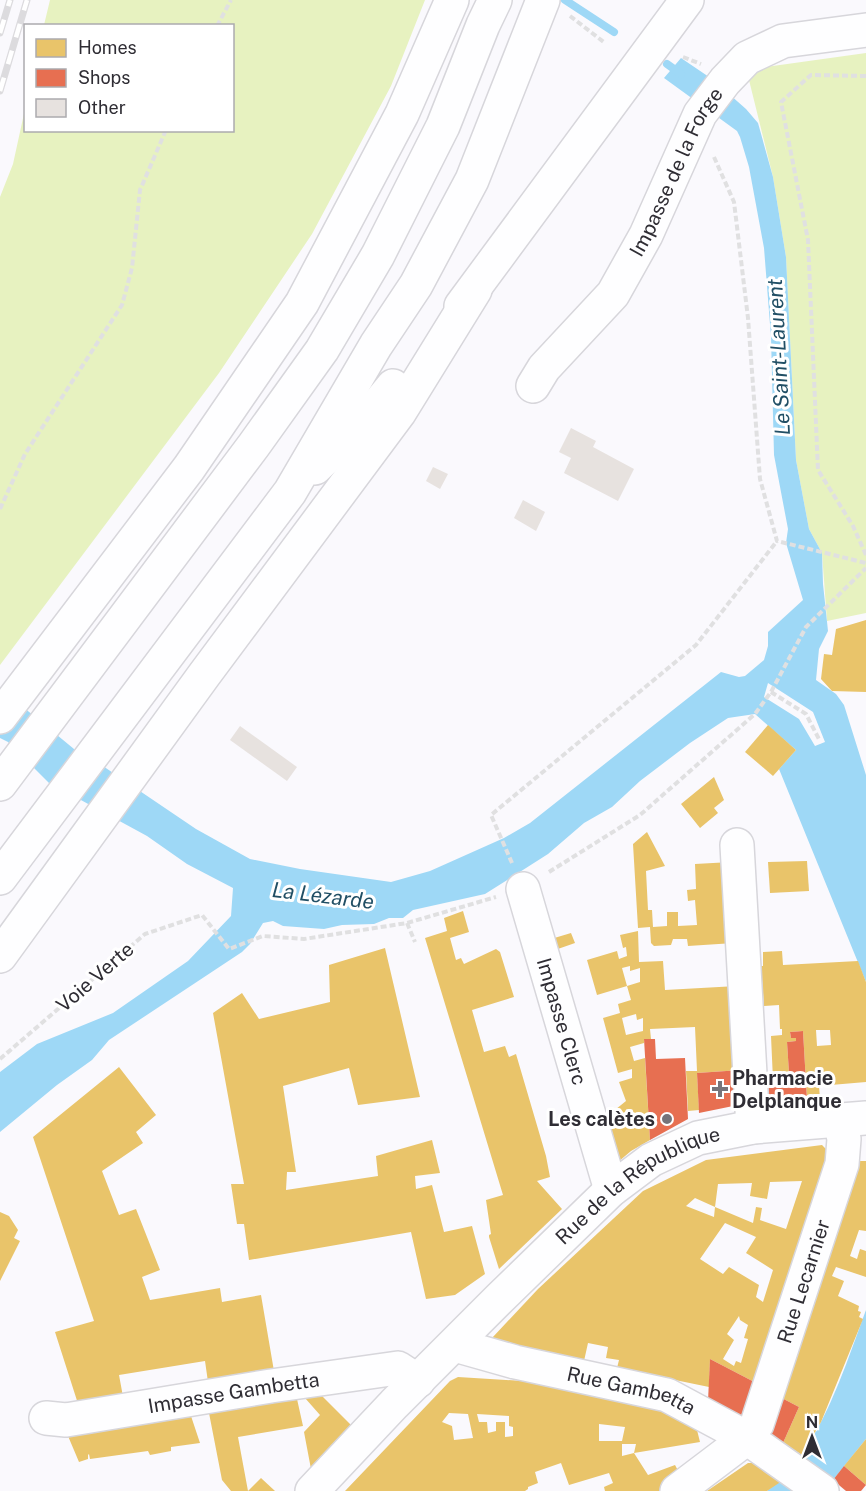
<svg xmlns="http://www.w3.org/2000/svg" width="866" height="1491" viewBox="0 0 866 1491" font-family="'Public Sans',sans-serif">
	<rect width="100%" height="100%" fill="#faf9fd"/>
	<g fill="#e7f2c0">
		<path d="M50,0h375l-34,86 -79,148 -93,139 -219,292v-468l13,-33 12,-55 1,21h206v-104l-188,-1z"/>
		<path d="M866,53v560l-39,8 -5,-68 -13,-24 -13,-69 -10,-203 -13,-80 -24,-97 2,-11z"/>
	</g>
	<g fill="#9ed8f6" fill-rule="evenodd">
		<path d="M681,58l31,21 34,30 12,14 15,54 13,80 10,203 13,69 13,24 1,31 5,47 -9,18 -3,31 20,14 8,11 22,70v207l-87,-213 17,-19 -41,-36 -27,4 -38,25 -50,38 -28,26 -28,16 -36,31 -63,40 -72,16 -10,8h-14l-15,6 -32,1 -18,4 -41,-3 -10,-5 -10,2 -13,21 -8,8 -133,88 -17,20 -35,25 -57,47v-60l37,-28 76,-31 75,-52 43,-45 2,-28 -46,-24 -40,-28 -79,-43 -15,-6 -45,-45 -8,-4v-43l17,7 57,47 20,11 102,69 54,30 50,10 91,13 39,-11 74,-33 26,-15 191,-151 18,5 6,-1 19,-16 4,-14v-14l35,-32 -17,-57 2,-14 -14,-74 -3,-118 -7,-89 -15,-81 -9,-30 -3,-6 -73,-53zM768,683l45,29 12,30 -10,4 -16,-27 -35,-22z"/>
		<path d="M866,1310v129l-33,41 -2,11h-64c52,-38 77,-122 99,-181z"/>
	</g>
	<g fill="#e9c46a" fill-rule="evenodd">
		<path d="M866,620v72l-34,-1 -11,-12 3,-25 8,1 4,-26z"/>
		<path d="M768,725l28,25 -23,26 -28,-24z"/>
		<path d="M714,777l10,23 -10,8 4,5 -18,15 -19,-24z"/>
		<path d="M647,832l18,34 -19,5 2,39h4l1,17 14,-1v-14h11v14l19,-1 -2,-25 -7,1 -1,-11 9,-1 -1,-25 36,-2 3,81 -46,3 -1,-7h-14l-2,6 -17,1 -3,-3 -1,-16 -12,1 -5,-84z"/>
		<path d="M807,861l2,30 -39,2 -2,-31z"/>
		<path d="M463,911l6,21 -19,6 6,22 5,-2 3,6 32,-15 4,3 14,45 -42,13 12,42 21,-6 4,11 7,-3 30,102 4,21 -13,4 25,28 -63,60 -10,-32v-2l2,-1 -5,-34 17,-5 -78,-257 22,-7 -3,-13z"/>
		<path d="M638,931l1,31 24,-1 2,29 72,-4 4,84 -44,3 2,37 -11,1 -2,-40h11l-2,-44 -45,2 1,10h-7v4l-14,4 4,14 11,-3 5,82 -19,11 -13,11 -18,-40 26,-21 -7,-19 13,-4v-9l-14,4 -15,-55 17,-5 -2,-9 13,-4 -4,-14 13,-4v-14l-10,3v-5l-8,2 5,18 -30,9 -10,-35 30,-9 2,8 8,-3 -1,-9 -3,1 -3,-13zM636,1014l1,6 6,-2v13l-17,4 -4,-17z"/>
		<path d="M571,933l4,10 -20,7 -4,-11z"/>
		<path d="M385,948l35,149 -62,8 -9,-37 -66,18 13,86h-9l-1,18 92,-14 -2,-20 56,-16 8,33 -25,3 1,13 16,-4 12,47 28,-6 13,48 -30,21 -29,4 -15,-67 -162,28 -5,-36h-7l-6,-40h13l-31,-171 29,-20 17,26 71,-17 -1,-37z"/>
		<path d="M782,951l1,14 75,-4 8,21v100l-47,4 1,13 -13,1 -4,-69 -13,1 1,6h5v3l-9,1 2,31 -9,1 1,6h-8l-2,-44 11,-1v-6h-2l-1,-24 -15,1 -3,-40h2v-14zM816,1030h14l1,15 -14,1z"/>
		<path d="M119,1067l37,48 -20,17 7,11 -41,28 17,44 17,-6 24,61 -18,7 8,23 70,-12 2,14 39,-7 14,82 -66,12 -4,-28 -86,14 5,27 -44,8 -25,-78 39,-11 -61,-184z"/>
		<path d="M822,1145l6,6 -4,37 -62,198 -52,-27 -1,28 -92,-19 2,-8 -13,-2 2,-11 -20,-4 -4,18 -90,-15 -2,-8 46,-49 105,-98 63,-31zM802,1181l-16,48 -26,-9 2,-12 -6,-1 -3,16 -38,-16 3,-23 34,-1 -2,13 17,3 3,-17zM695,1198l20,9 -1,10 -28,-11zM725,1223l31,14 -10,16 27,17 -10,32 -7,-5 3,-12 -30,-18 -6,7 -23,-15zM739,1316l1,4 8,5 -4,13 4,1 -7,24 -5,-2 -2,5 -11,-7 11,-19 -7,-6z"/>
		<path d="M855,1161h11v70l-7,-1 -9,26 7,3 3,-10 6,2v26l-30,-10 -4,9 12,5 -6,15 21,10 -1,5 3,1 -2,5 4,2 -42,103 -19,33 -19,-12 16,-36 -23,-12z"/>
		<path d="M0,1212l9,4 9,14 -4,8 6,3 -20,40z"/>
		<path d="M458,1377l65,4 97,13 75,28 5,20 -66,11 14,22 27,-10 7,13 -18,13h-59l-1,-4 9,-4 -4,-10 -40,12 -8,-22 -26,9 3,11 -10,4v2l-3,2h-180l105,-110zM449,1413l19,1 5,24 -19,2 -2,-14 -10,-4zM477,1414l32,2v10l4,1v9l-8,1v-15h-9v9l-8,2 -1,-11h-8zM599,1424l26,3 -3,14h-23zM622,1444h14l-2,9 -12,3z"/>
		<path d="M322,1396l30,30 -41,43 -7,-37 16,-17 -15,-17z"/>
		<path d="M297,1399l6,27 -65,11 10,54h-17l-9,-11 -13,-67z"/>
		<path d="M191,1416l9,27 -29,4v4l-21,4 -2,-4 -58,8 -1,-5 -1,1v4l-9,3 -11,-26z"/>
		<path d="M866,1439v46l-22,-19z"/>
		<path d="M748,1463h10l24,18 -15,10h-60z"/>
		<path d="M261,1478l14,13h-27z"/>
	</g>
	<g fill="#e76f51">
		<path d="M803,1031l4,69 -38,2 -1,-21 13,-1 -1,-6 9,-1 -2,-31 9,-1v-3h-5l-1,-6z"/>
		<path d="M644,1039h11l1,20 29,-1 3,61 -38,21z"/>
		<path d="M741,1070l2,34 -44,9 -2,-40z"/>
		<path d="M710,1359l52,27 -19,32 -35,-17z"/>
		<path d="M776,1395l23,12 -16,36 -19,-12z"/>
		<path d="M844,1466l22,19 -5,6h-15l-13,-11z"/>
	</g>
	<g fill="none" stroke-linecap="round" stroke-linejoin="round">
		<g stroke="#9ed8f6" stroke-width="8">
			<path d="M565,0l49,32"/>
			<path d="M667,64l14,10"/>
		</g>
	</g>
	<g fill="#e7e2df">
		<path d="M571,428l25,13 -3,6 41,22 -16,32 -54,-28 7,-15 -12,-6z"/>
		<path d="M433,467l15,7 -8,15 -14,-8z"/>
		<path d="M523,500l22,12 -9,19 -22,-13z"/>
		<path d="M240,726l57,41 -10,14 -57,-41z"/>
	</g>
	<g fill="none" stroke-linecap="round" stroke-linejoin="round">
		<defs>
			<g id="minor">
				<path id="s1" d="M533,386l11,-18 69,-74 33,-59 54,-121 25,-33 22,-23 36,-17 83,-11"/>
				<path d="M737,845l16,282"/>
				<path id="s2" d="M523,889l88,301"/>
				<path id="s3" d="M455,1345l60,17 152,33 80,43 75,53"/>
				<path id="s4" d="M46,1418l20,2 205,-34 127,-18 20,13"/>
				<path id="s5" d="M312,1491l82,-87 106,-106 111,-108 40,-30 47,-22 55,-11 113,-9"/>
				<path id="s6" d="M677,1491l70,-53 10,-14 85,-260 2,-25 -4,-19"/>
			</g>
			<g id="highway">
				<path d="M461,306l226,-306"/>
				<path d="M315,468l50,-48 28,-34"/>
				<path d="M0,717l189,-249 113,-165 100,-189 50,-114"/>
				<path d="M0,784l254,-339 68,-95 56,-95 65,-129 40,-101 12,-25"/>
				<path d="M0,878l290,-386 86,-147 40,-60 56,-105 71,-180"/>
				<path d="M0,956l204,-281 195,-262 76,-123"/>
			</g>
		</defs>
		<use href="#minor" stroke="#d7d6db" stroke-width="36"/>
		<use href="#highway" stroke="#d7d6db" stroke-width="36"/>
		<g stroke="#e0e0e1" stroke-width="4" stroke-dasharray="6 3" stroke-linecap="butt">
			<path d="M570,16l35,27"/>
			<path d="M217,26l14,-26"/>
			<path d="M683,57l18,7"/>
			<path d="M866,76l-55,-1 -30,27 27,138 10,230 35,56 13,29"/>
			<path d="M714,157l20,45 14,116 12,161 17,62 89,22"/>
			<path d="M0,509l25,-55 97,-149 10,-37 8,-78 26,-60"/>
			<path d="M771,692l35,22 14,27"/>
			<path d="M512,863l-21,-48 205,-170 81,-104"/>
			<path d="M549,872l91,-57 115,-101 16,-22 35,-65 60,-59"/>
			<path d="M407,923l8,19"/>
			<path d="M0,1059l145,-125 57,-19 27,34 34,-13 41,3 103,-16 89,-26"/>
		</g>
		<use href="#minor" stroke="#fefeff" stroke-width="33"/>
		<use href="#highway" stroke="#fefeff" stroke-width="33"/>
		<defs>
			<g id="rail">
				<path d="M0,33l10,-33"/>
				<path d="M0,91l27,-91"/>
			</g>
		</defs>
		<use href="#rail" stroke="#dcdbde" stroke-width="7"/>
		<use href="#rail" stroke="#fff" stroke-width="4.5" stroke-dasharray="14" stroke-linecap="butt"/>
	</g>
	<g fill="#76747a" stroke="#fff" stroke-width="2">
		<path d="M717 1080h6v6h6v6h-6v6h-6v-6h-6v-6h6z"/>
		<circle cx="667" cy="1119" r="6"/>
	</g>
	<g text-anchor="middle" stroke-width="6" stroke-linejoin="round" paint-order="stroke">
		<g font-size="20" fill="#2f2d34" stroke="#fff">
			<text dy="7" stroke="none"><textPath href="#s1" startOffset="260">Impasse de la Forge</textPath></text>
			<text transform="translate(95 977) rotate(-41)" y="7">Voie Verte</text>
			<text dy="7" stroke="none"><textPath href="#s2" startOffset="138">Impasse Clerc</textPath></text>
			<text dy="7" stroke="none"><textPath href="#s5" startOffset="450">Rue de la République</textPath></text>
			<text dy="7" stroke="none"><textPath href="#s6" startOffset="255">Rue Lecarnier</textPath></text>
			<text dy="7" stroke="none"><textPath href="#s4" startOffset="190">Impasse Gambetta</textPath></text>
			<text dy="7" stroke="none"><textPath href="#s3" startOffset="182">Rue Gambetta</textPath></text>
		</g>
		<g font-size="20" font-weight="bold" fill="#2f2d34" stroke="#fff" text-anchor="start">
			<text x="732" y="1085">Pharmacie<tspan x="732" dy="23">Delplanque</tspan></text>
			<text x="655" y="1126" text-anchor="end">Les calètes</text>
		</g>
		<g font-size="21" font-style="italic" fill="#214f65" stroke="#fff">
			<text transform="translate(779 357) rotate(-93)" y="7">Le Saint-Laurent</text>
			<text transform="translate(323 896) rotate(7)" y="7">La Lézarde</text>
		</g>
	</g>
	<rect x="24" y="24" width="210" height="108" fill="#ffffff" stroke="#acabae" stroke-width="1.5"/>
	<rect x="36" y="39" width="30" height="18" fill="#e9c46a" stroke="#acabae" stroke-width="1.5"/>
	<text x="78" y="54" font-size="18" fill="#2f2d34">Homes</text>
	<rect x="36" y="69" width="30" height="18" fill="#e76f51" stroke="#acabae" stroke-width="1.5"/>
	<text x="78" y="84" font-size="18" fill="#2f2d34">Shops</text>
	<rect x="36" y="99" width="30" height="18" fill="#e7e2df" stroke="#acabae" stroke-width="1.5"/>
	<text x="78" y="114" font-size="18" fill="#2f2d34">Other</text>
	<g transform="translate(812 1437)" stroke="#ffffff" stroke-width="4.5" paint-order="stroke">
	<path d="M0-4.5L10 22L0 15L-10 22Z" fill="#2f2d34"/>
	<text y="-9" font-size="16" font-weight="bold" text-anchor="middle" fill="#2f2d34">N</text>
	</g>
</svg>
